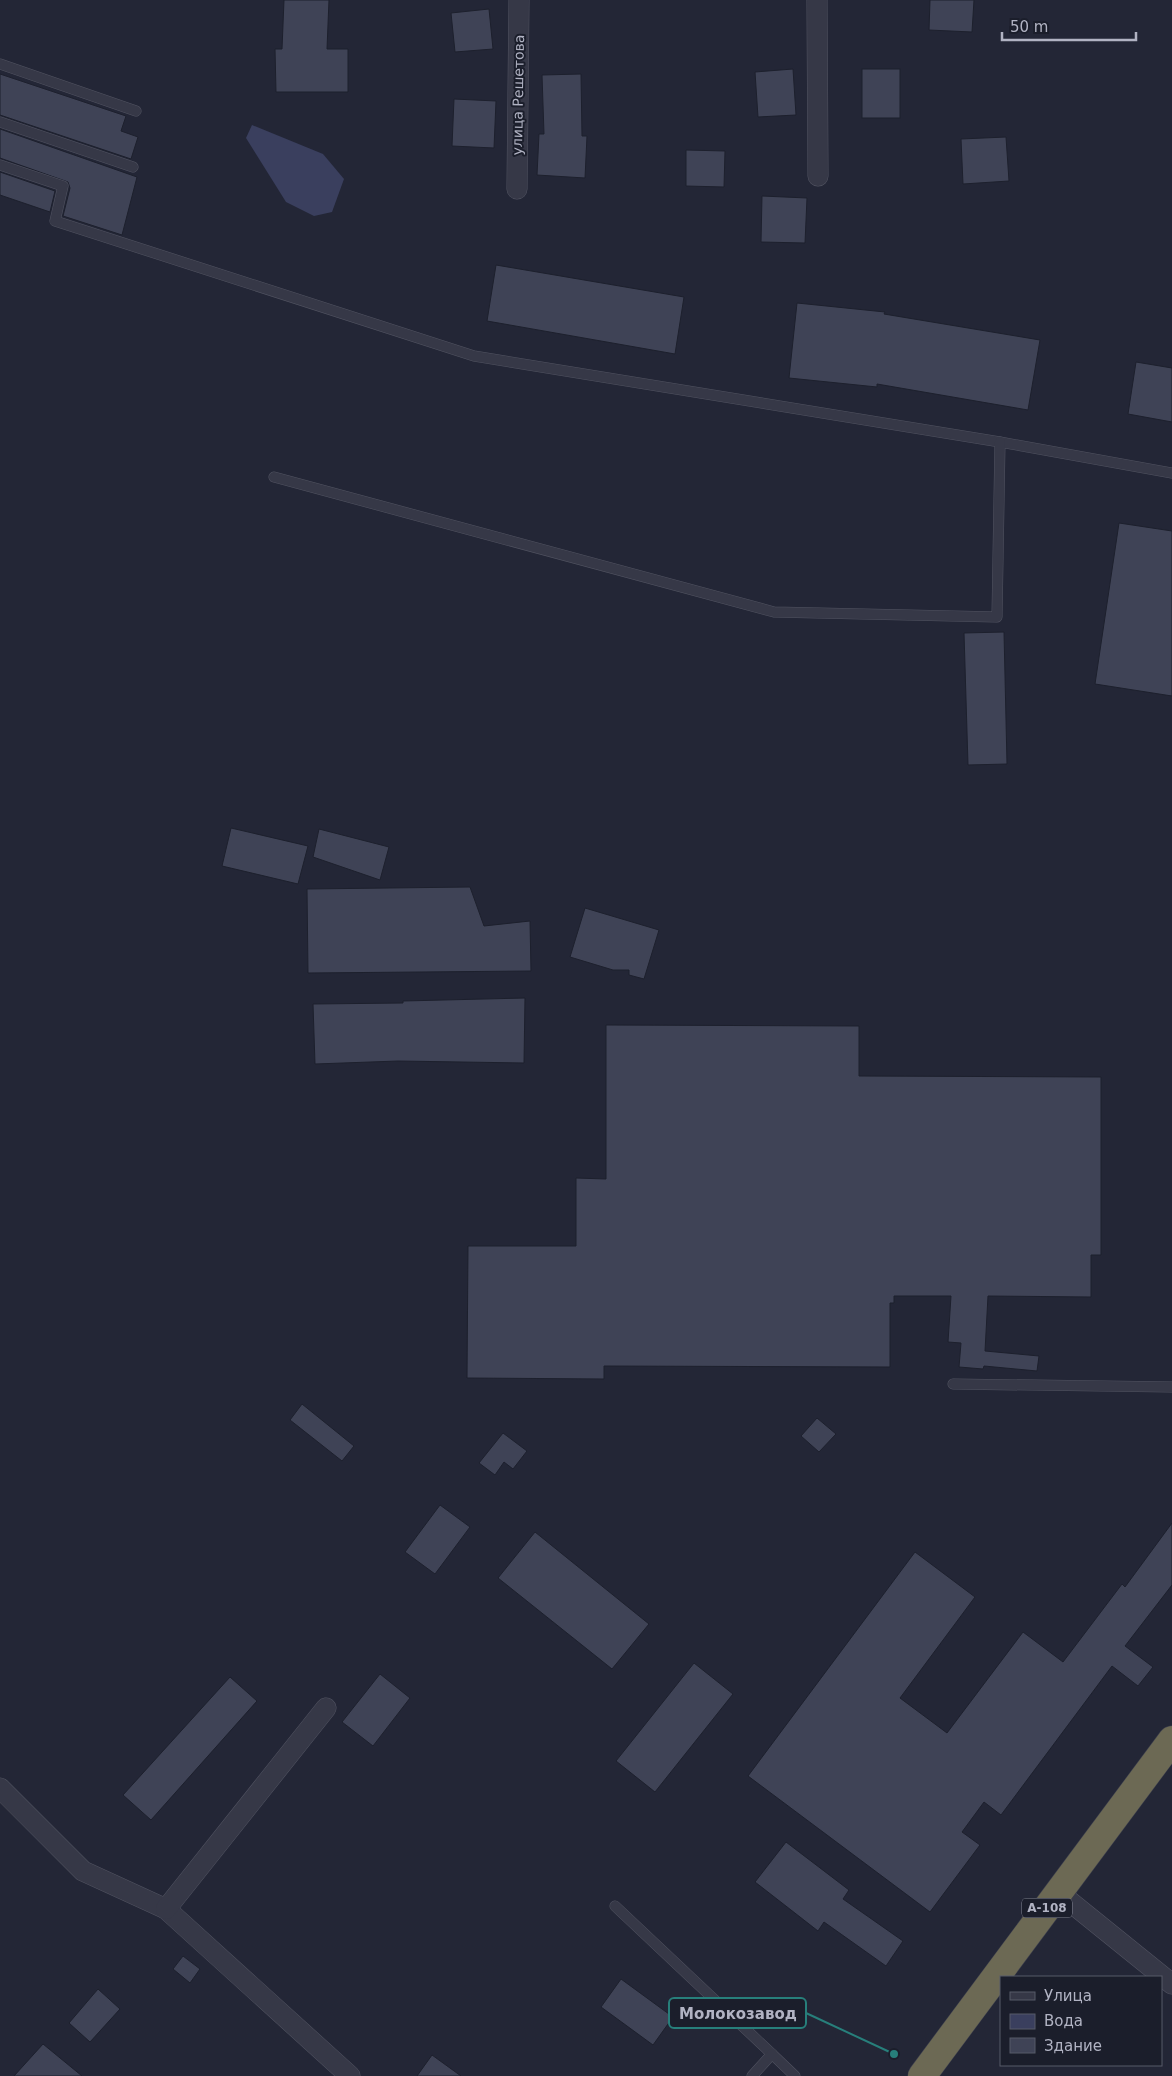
<svg xmlns="http://www.w3.org/2000/svg" width="1172" height="2076" viewBox="0 0 1172 2076" font-family="'DejaVu Sans',sans-serif">
	<rect width="100%" height="100%" fill="#232636"/>
	<path fill="#3a3f5e" d="M252,125l71,29 21,25 -12,33 -18,4 -28,-14 -40,-64z"/>
	<g fill="#3f4356" stroke="#1d202d">
		<path d="M284,0h45l-2,49h21v43h-72l-1,-43h7z"/>
		<path d="M930,0h44l-2,32 -43,-2z"/>
		<path d="M489,9l4,40 -38,3 -4,-39z"/>
		<path d="M793,69l3,46 -38,2 -3,-45z"/>
		<rect x="862" y="69" width="38" height="49"/>
		<path d="M0,74l126,42 -5,15 17,6 -7,22 -131,-44z"/>
		<path d="M581,74l1,62h5l-2,42 -48,-3 2,-41h5l-2,-59z"/>
		<path d="M454,99l42,2 -2,47 -42,-2z"/>
		<path d="M0,129l137,48 -15,58 -59,-19 7,-28 -2,-6 -68,-24z"/>
		<path d="M1006,137l3,44 -46,3 -2,-45z"/>
		<path d="M686,150l39,1 -1,36 -38,-1z"/>
		<path d="M0,172l55,19 -5,21 -50,-17z"/>
		<path d="M762,196l45,2 -2,45 -44,-1z"/>
		<path d="M496,265l188,32 -9,57 -188,-33z"/>
		<path d="M797,303l88,9 -1,2 156,26 -12,70 -151,-26v3l-88,-9z"/>
		<path d="M1136,362l36,6v54l-44,-8z"/>
		<path d="M1119,523l53,8v165l-77,-12z"/>
		<path d="M1004,632l3,132 -39,1 -4,-132z"/>
		<path d="M231,828l77,18 -10,38 -76,-18z"/>
		<path d="M319,829l70,18 -9,33 -67,-23z"/>
		<path d="M470,887l14,39 46,-5 1,50 -223,2 -1,-84z"/>
		<path d="M585,908l74,22 -15,49 -15,-4v-5h-16l-43,-13z"/>
		<path d="M525,998l-1,65 -126,-2 -83,3 -2,-60 90,-1v-2z"/>
		<path d="M606,1025l253,1v50l242,1v178h-10v42l-103,-1 -3,55 54,5 -2,15 -53,-5 -1,3 -24,-2 2,-24 -13,-1 3,-46h-57v7h-4v64l-286,-1v13l-137,-1 1,-132h108v-68l30,1z"/>
		<path d="M302,1404l52,42 -12,15 -52,-41z"/>
		<path d="M817,1418l19,16 -17,18 -18,-16z"/>
		<path d="M503,1433l24,18 -14,18 -9,-7 -9,13 -16,-12z"/>
		<path d="M440,1505l30,22 -35,47 -30,-22z"/>
		<path d="M1172,1523v62l-47,61 28,21 -15,19 -26,-20 -111,149 -17,-13 -22,30 18,13 -50,67 -182,-136 167,-224 60,45 -75,101 47,35 76,-101 40,30 59,-78 3,3z"/>
		<path d="M535,1532l114,92 -37,45 -114,-91z"/>
		<path d="M694,1663l39,31 -78,98 -39,-31z"/>
		<path d="M380,1674l30,24 -37,48 -31,-24z"/>
		<path d="M230,1677l27,24 -106,119 -28,-25z"/>
		<path d="M786,1842l63,48 -6,9 60,42 -17,25 -62,-44 -6,9 -63,-49z"/>
		<path d="M183,1956l17,13 -10,14 -17,-14z"/>
		<path d="M621,1979l52,38 -20,28 -52,-38z"/>
		<path d="M98,1989l22,20 -30,33 -21,-19z"/>
		<path d="M43,2044l39,32h-68z"/>
		<path d="M432,2055l29,21h-44z"/>
	</g>
	<g fill="none" stroke-linecap="round" stroke-linejoin="round">
		<defs>
			<g id="lane">
				<path d="M0,64l136,47"/>
				<path d="M0,122l133,45"/>
				<path d="M0,165l63,21 -8,35 419,135 526,86 172,31"/>
				<path d="M274,477l500,135 223,5 3,-175"/>
				<path d="M953,1384l219,3"/>
				<path d="M615,1906l157,148"/>
				<path d="M752,2076l20,-22 23,22"/>
			</g>
			<g id="street">
				<path d="M817,0l1,176"/>
				<path d="M517,189l2,-189"/>
				<path d="M0,1788l83,83 83,38 184,167"/>
				<path d="M1058,1892l114,92"/>
				<path d="M166,1909l160,-201"/>
			</g>
			<path id="highway" d="M922,2076l250,-336"/>
		</defs>
		<use href="#lane" stroke="#515361" stroke-width="11"/>
		<use href="#street" stroke="#515361" stroke-width="21"/>
		<use href="#highway" stroke="#3e404e" stroke-width="29"/>
		<use href="#lane" stroke="#363847" stroke-width="10"/>
		<use href="#street" stroke="#363847" stroke-width="20"/>
		<use href="#highway" stroke="#6c6954" stroke-width="28"/>
	</g>
	<g text-anchor="middle" stroke-width="4" stroke-linejoin="round" paint-order="stroke">
		<rect fill="#1b1e2b" stroke="#848695" stroke-width="1" x="1022" y="1898.5" width="50" height="19" rx="4"/>
		<g font-size="12" font-weight="bold" fill="#b1b3c3">
			<text x="1047" y="1912">А-108</text>
		</g>
		<g font-size="14" fill="#b1b3c3" stroke="#1b1e2b">
			<text transform="translate(518 95) rotate(-89)" y="5">улица Решетова</text>
		</g>
	</g>
	<path fill="none" stroke="#277f7b" stroke-width="2" d="M894 2054L806 2013"/>
	<circle fill="#277f7b" stroke="#1b1e2b" stroke-width="2" cx="894" cy="2054" r="5"/>
	<rect fill="#1b1e2b" stroke="#277f7b" stroke-width="2" x="669" y="1998" width="137" height="30" rx="5"/>
	<g font-size="15" text-anchor="middle" font-weight="bold" fill="#b1b3c3">
		<text x="738" y="2019">Молокозавод</text>
	</g>
	<rect x="1000" y="1976" width="162" height="90" fill="#1b1e2b" stroke="#575a68"/>
	<rect x="1010" y="1992" width="25" height="8" fill="#363847" stroke="#575a68"/>
	<text x="1044" y="2001" font-size="15" fill="#b1b3c3">Улица</text>
	<rect x="1010" y="2014" width="25" height="15" fill="#3a3f5e" stroke="#575a68"/>
	<text x="1044" y="2026" font-size="15" fill="#b1b3c3">Вода</text>
	<rect x="1010" y="2038" width="25" height="15" fill="#3f4356" stroke="#575a68"/>
	<text x="1044" y="2051" font-size="15" fill="#b1b3c3">Здание</text>
	<path d="M1002 32v8h134v-8" fill="none" stroke="#b1b3c3" stroke-width="2.5"/>
	<text x="1010" y="32" font-size="15" fill="#b1b3c3" stroke="#1b1e2b" stroke-width="4" paint-order="stroke">50 m</text>
</svg>
